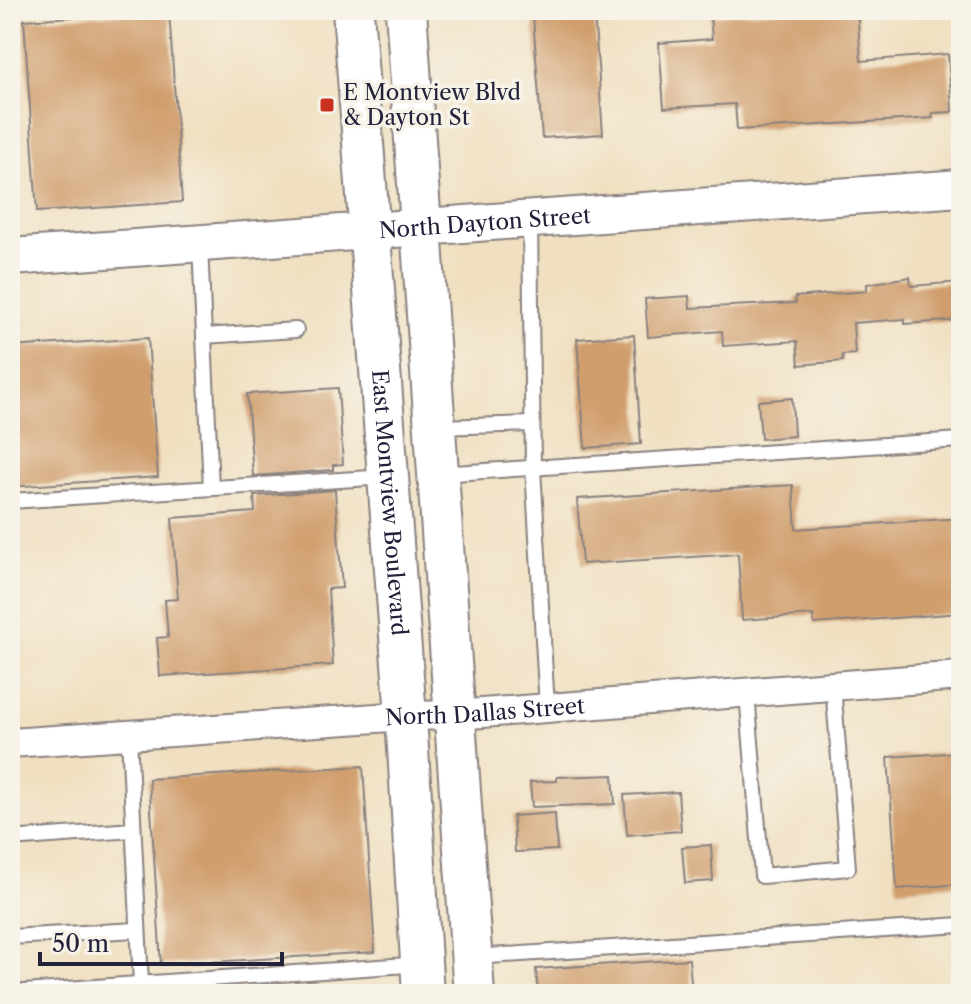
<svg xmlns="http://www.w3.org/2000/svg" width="971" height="1004" viewBox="0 0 971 1004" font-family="'Libre Caslon Text',serif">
	<rect width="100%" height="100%" fill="#f7f3e8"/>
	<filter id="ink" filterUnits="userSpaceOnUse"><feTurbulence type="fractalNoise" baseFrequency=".0125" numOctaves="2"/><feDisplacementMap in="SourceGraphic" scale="16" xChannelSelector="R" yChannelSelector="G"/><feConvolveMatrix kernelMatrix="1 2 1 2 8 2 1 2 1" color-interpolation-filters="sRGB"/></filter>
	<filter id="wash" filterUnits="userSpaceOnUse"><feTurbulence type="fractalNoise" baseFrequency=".006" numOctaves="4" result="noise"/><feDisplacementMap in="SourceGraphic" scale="32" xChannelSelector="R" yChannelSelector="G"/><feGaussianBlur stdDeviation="1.8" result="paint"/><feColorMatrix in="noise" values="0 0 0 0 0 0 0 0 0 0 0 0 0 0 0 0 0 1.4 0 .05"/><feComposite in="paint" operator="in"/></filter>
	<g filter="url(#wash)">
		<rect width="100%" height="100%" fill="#f0e0c1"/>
		<g id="blocks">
			<g fill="#d09e6d">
				<path d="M789,10h68l4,51 87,-7 4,58 -20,1 1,5 -196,12 -2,-26 -71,4 -5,-65 53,-4 -2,-23z"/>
				<path d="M169,11l13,191 -145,10 -13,-192z"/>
				<path d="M594,12l9,122 -61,4 -9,-121z"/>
				<path d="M910,277l1,9 50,-4v38l-56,4v-5l-52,4 2,31 -13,1 1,6 -44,4 -2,-24 -74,5 -1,-15 -74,6 -3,-38 44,-3 1,12 106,-5 -1,-6 72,-6v-7z"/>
				<path d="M634,335l7,109 -56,4 -8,-109z"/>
				<path d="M148,338l10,139 -148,10v-140z"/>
				<path d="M338,388l5,76 -10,1v5l-80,6 -6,-82z"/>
				<path d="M792,398l2,38 -33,3 -3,-38z"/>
				<path d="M793,485l3,44 165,-11v95l-147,11 -1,-9 -71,5 -4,-66 -156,10 -5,-65z"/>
				<path d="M335,490l7,98 -14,1 5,76 -173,11 -3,-38 11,-1 -3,-37 13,-1 -6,-81 83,-6 -1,-16z"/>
				<path d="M961,752v132l-64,5 -9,-132z"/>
				<path d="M363,766l12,186 -214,13 -12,-186z"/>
				<path d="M613,775l2,29 -83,3 -2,-25 27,-1v-4z"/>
				<path d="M678,792l3,39 -54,4 -3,-40z"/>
				<path d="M555,813l2,37 -42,2 -2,-36z"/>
				<path d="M711,845l2,36 -28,2 -3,-36z"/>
				<path d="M689,959l3,35h-154l-2,-25z"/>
			</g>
		</g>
	</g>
	<g filter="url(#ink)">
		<use href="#blocks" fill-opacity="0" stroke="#89817e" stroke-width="2"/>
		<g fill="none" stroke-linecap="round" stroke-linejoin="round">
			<defs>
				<g id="service">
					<path d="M10,10h4"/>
					<path d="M530,221l3,247 14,240"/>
					<path d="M200,244l4,92 92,-6"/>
					<path d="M204,336l7,152"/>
					<path d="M436,427l96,-3"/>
					<path d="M439,474l522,-34"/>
					<path d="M10,501l377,-24"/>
					<path d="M747,693l15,183 86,-8 -15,-182"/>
					<path d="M129,735l12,249"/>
					<path d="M10,839l123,-9"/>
					<path d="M10,937l127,-7"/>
					<path d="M475,957l486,-32"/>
					<path d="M10,993l411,-29"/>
				</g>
				<g id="minor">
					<path id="s1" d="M10,743l396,-27 50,-1 505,-39"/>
				</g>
				<g id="tertiary">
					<path id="s2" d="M10,257l951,-69"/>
				</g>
				<g id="secondary">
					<path id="s3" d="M353,10l53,706 17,278"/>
					<path d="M406,10l68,984"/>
				</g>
			</defs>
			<use href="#service" stroke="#89817e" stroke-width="18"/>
			<use href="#minor" stroke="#89817e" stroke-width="32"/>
			<use href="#tertiary" stroke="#89817e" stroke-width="40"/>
			<use href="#secondary" stroke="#89817e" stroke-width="44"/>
			<use href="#service" stroke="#fff" stroke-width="14"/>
			<use href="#minor" stroke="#fff" stroke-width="28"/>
			<use href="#tertiary" stroke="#fff" stroke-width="36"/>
			<use href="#secondary" stroke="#fff" stroke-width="40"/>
		</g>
	</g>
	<rect fill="#c8321e" stroke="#f7f3e8" stroke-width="3" x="319" y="97" width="16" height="16" rx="4"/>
	<g text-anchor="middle" stroke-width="7" stroke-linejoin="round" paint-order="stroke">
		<g font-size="22" fill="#22223b" stroke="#f7f3e8" text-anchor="start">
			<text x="343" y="100">E Montview Blvd<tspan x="343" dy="25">&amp; Dayton St</tspan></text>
		</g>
		<g font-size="22" fill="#22223b" stroke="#f7f3e8">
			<text dy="8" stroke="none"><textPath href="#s2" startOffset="476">North Dayton Street</textPath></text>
			<text dy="8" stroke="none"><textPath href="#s3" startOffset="494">East Montview Boulevard</textPath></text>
			<text dy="8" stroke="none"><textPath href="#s1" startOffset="476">North Dallas Street</textPath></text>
		</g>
	</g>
	<rect width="971" height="1004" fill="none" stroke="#f7f3e8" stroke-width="40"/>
	<path d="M40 952v12h242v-12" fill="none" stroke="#22223b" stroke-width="4"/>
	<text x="52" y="952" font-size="24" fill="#22223b" stroke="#f7f3e8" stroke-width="6" paint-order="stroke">50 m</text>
</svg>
